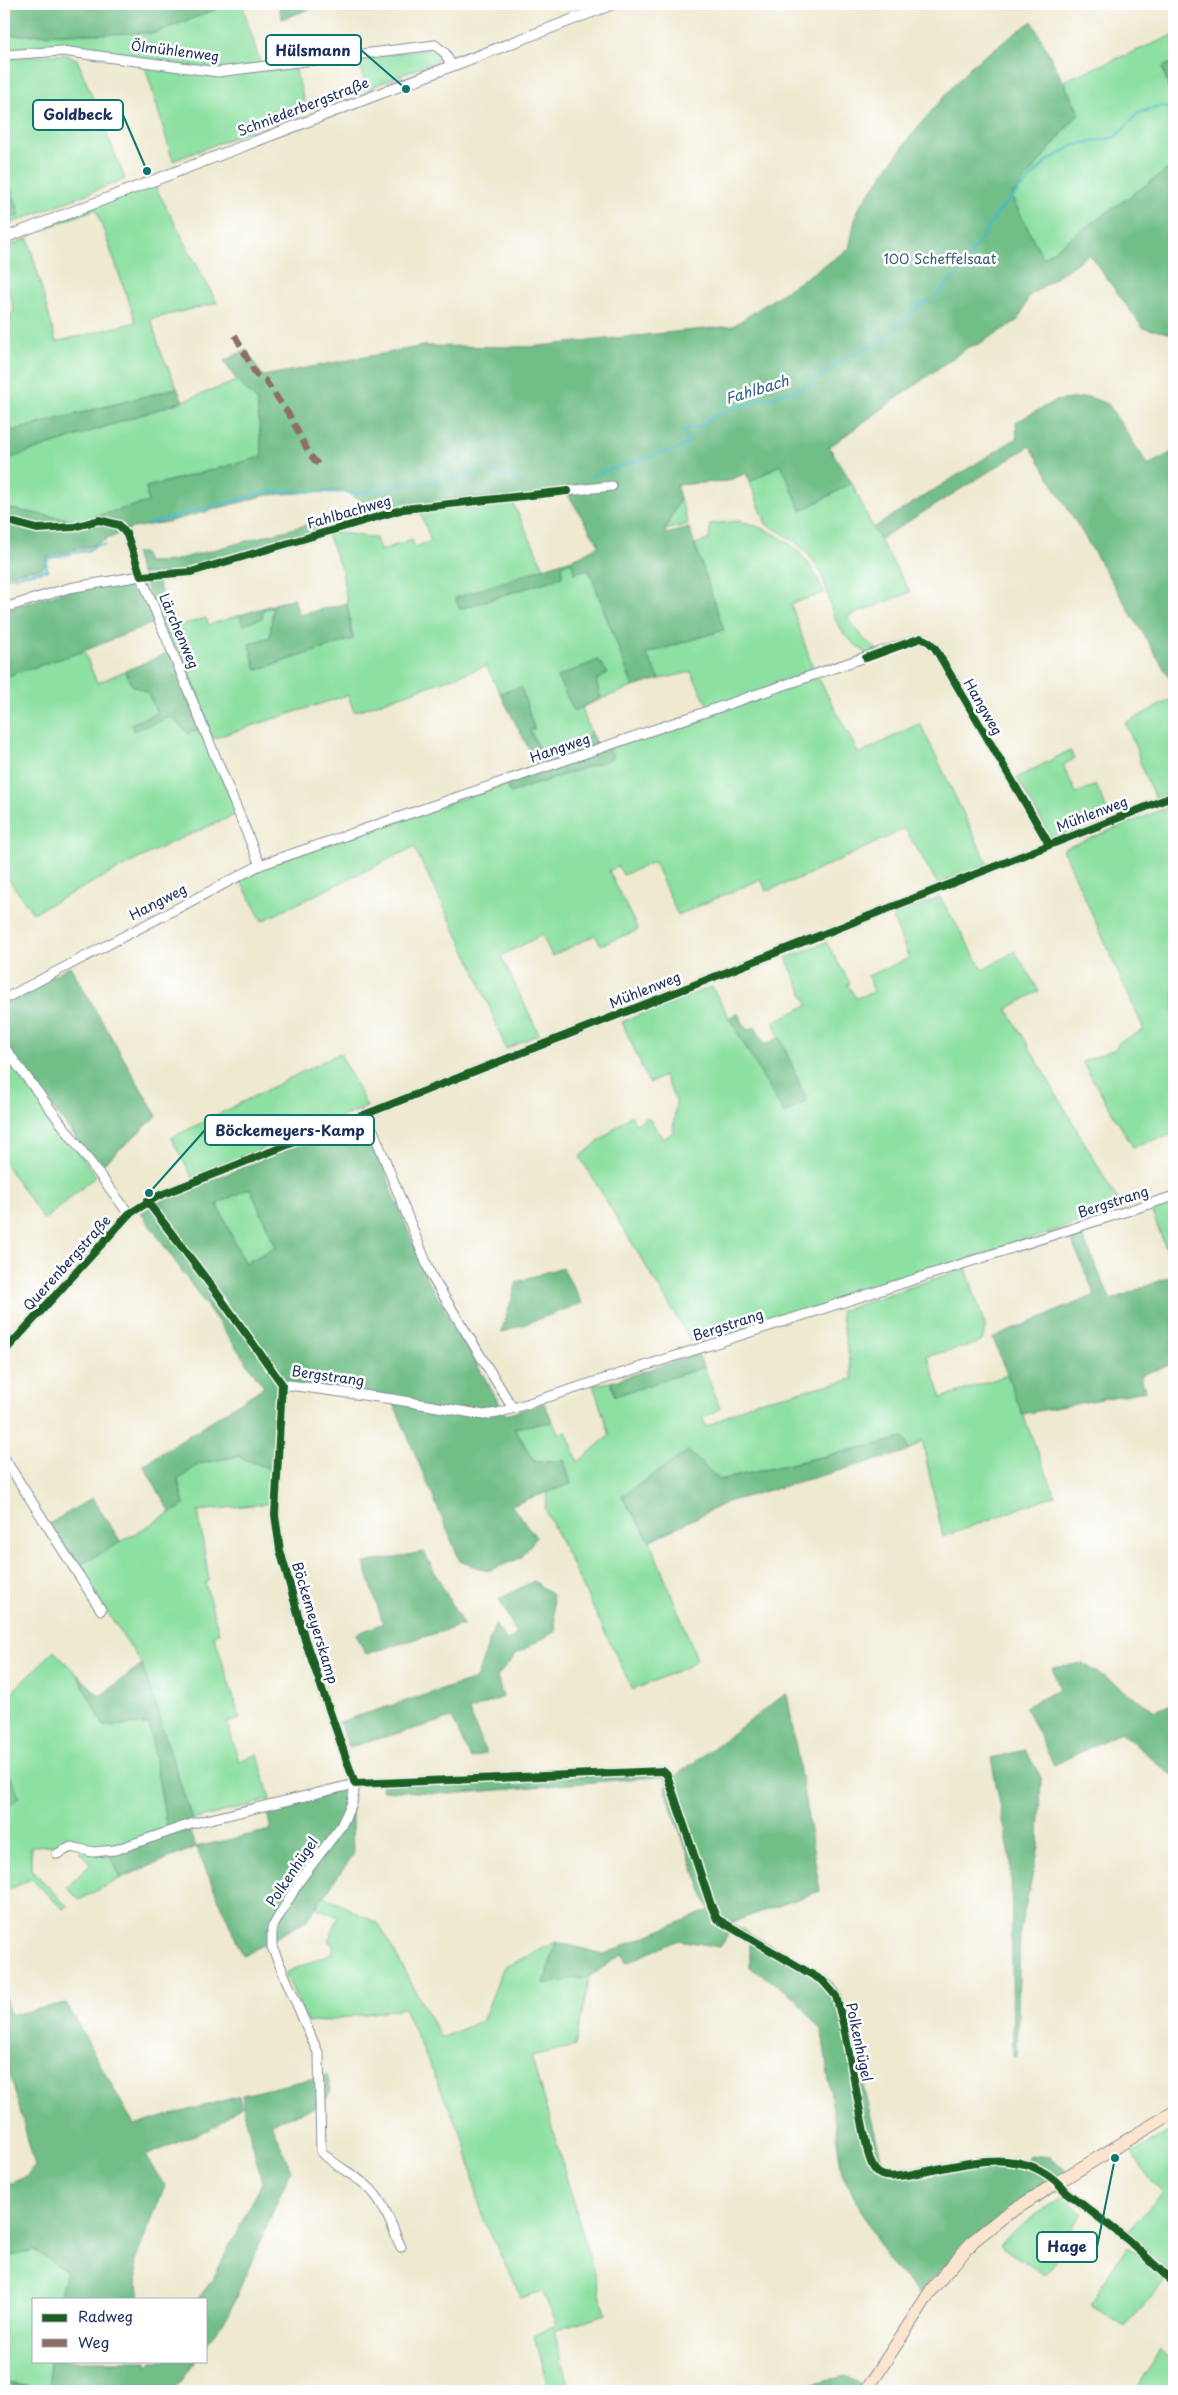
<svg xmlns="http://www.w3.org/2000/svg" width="1178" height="2395" viewBox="0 0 1178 2395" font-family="'Playpen Sans',sans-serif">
	<rect width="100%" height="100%" fill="#fff"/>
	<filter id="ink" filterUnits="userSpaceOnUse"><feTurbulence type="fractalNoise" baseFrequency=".02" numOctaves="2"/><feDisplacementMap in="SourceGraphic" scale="10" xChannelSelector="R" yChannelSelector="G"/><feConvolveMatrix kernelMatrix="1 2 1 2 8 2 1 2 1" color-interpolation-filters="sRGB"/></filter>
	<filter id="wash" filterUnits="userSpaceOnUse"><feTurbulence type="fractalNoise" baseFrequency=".0096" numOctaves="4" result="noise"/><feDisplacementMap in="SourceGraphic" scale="20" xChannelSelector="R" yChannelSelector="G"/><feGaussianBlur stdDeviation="1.12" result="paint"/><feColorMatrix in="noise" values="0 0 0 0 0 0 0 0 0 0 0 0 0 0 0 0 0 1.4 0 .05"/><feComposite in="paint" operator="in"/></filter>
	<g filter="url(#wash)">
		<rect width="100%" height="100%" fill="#eee9cf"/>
		<g fill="#8ce0a1" stroke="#548880">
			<path d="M229,4h13l19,61 -43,5 -156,-22 -58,5v-18l151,-2z"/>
			<path d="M1174,35v27l-11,5 11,39v59l-131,93 -32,-62 68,-83 -16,-32z"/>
			<path d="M427,50l9,1 7,7 -78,32 -4,-9 3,-1 -6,-23z"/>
			<path d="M63,54l14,5 48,120 -121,47v-10l1,4 15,-5 -16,-45v-111z"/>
			<path d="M145,66l71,9 79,-7 12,43 -15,3 -119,47z"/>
			<path d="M154,184l63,119 -66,16 9,31 17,38 -173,45v-96l10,-28 -10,-32v-29l24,-10 28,104 80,-20 -40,-113 -92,35v-2z"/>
			<path d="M237,381l20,20 6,56 -117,30 3,15 -71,19 -74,-13v-48l179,-59z"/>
			<path d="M781,464l21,47 50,-28 21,45 37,64 -63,25 17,22 13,11 -10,4c-10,-8 -21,-16 -28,-27 -11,-18 -10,-40 -21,-59 -12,-21 -32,-33 -52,-44l-16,-42z"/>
			<path d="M680,498l8,26 -23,6z"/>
			<path d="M511,499l33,69 -88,31 4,10 101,-32 1,-13 10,-2 16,6 45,119 -32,12 -5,-18 2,-21 -25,51 9,-4 9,29 -49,19 -12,-25 4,-1 -13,-42 -21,6 -14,-27 -132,46 -6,-17 -137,44 -4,-12 2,-2 -35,-98 32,-9 3,7 31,-10 3,10 21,-16 9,-2 -3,30 -13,33 96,-31 -11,-68 -15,-37 6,-2 43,6 4,13 32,-12 3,8 16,-6 -12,-32z"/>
			<path d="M740,521c42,11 68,31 84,72l-33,11 24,70 -106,34 -18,-36 -31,7 -14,-25 77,-24 -28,-86 14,-4 1,-16z"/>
			<path d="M84,651l13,32 28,-12 7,14 16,8 9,20 -26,11 40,-7 17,16 15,-4 34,85 -67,29 -137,70 -29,-40v-196z"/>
			<path d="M818,677l41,77 61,-31 68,142 -50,19 -33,-55 -102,48 -37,14 -5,-12 -83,36 -24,-53 -31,13 -5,-9 -9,5 29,59 -37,15 -6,-10 -43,21 -10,-21 -41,21 38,78 -33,15 -33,-83 -59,-119 -152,74 -23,-43 22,-11 246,-84 3,10 103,-35 -4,-10z"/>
			<path d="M1174,698v93l-18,8 -13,-27 -8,-28 -10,-21z"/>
			<path d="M1070,750l4,9 -11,6 13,28 20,-8 14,32 -59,21 -34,-60z"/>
			<path d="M1174,805v329l-41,13 -51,-85 33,-13 4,-7 25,-12 -81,-181z"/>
			<path d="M940,897l43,73 32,-19 24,40 -32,18 116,200 -288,94 -142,41 -113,-187 51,-42 5,9 12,-7 15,22 10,-6 3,-32 -12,-25 -15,7 -27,-61 90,-35 72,127 22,-13 -33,-79 35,-17 -22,-47 40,-16 24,41 -3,1 9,14 18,-6 -6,-16 41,-18 -17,-42z"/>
			<path d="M340,1053l27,54 -175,70 -21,-39z"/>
			<path d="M10,1059l86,117 -52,44 -40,-58v-99z"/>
			<path d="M250,1188l26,59 -32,17 -27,-61z"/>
			<path d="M1174,1203v46l-7,2 -16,-41z"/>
			<path d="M966,1268l19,58 -2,14 -7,4 -49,12 15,42 65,-23 48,120 -112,42 -21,-97 -13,11 -5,-13 -185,42 -97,17 28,44 47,118 -9,7 -55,24 -88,-181 3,-17 23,-8 -7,-24 -29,2 -21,-35 39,-5 5,12 8,-3 12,31 32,-27 -17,-50 18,-3 4,14 89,-29 16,42 -17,9 3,9 48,-25 99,-23 -13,-68z"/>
			<path d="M237,1456l36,14 -2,33 -73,8 11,70 -4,2 14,50 -5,2 26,84 -13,4 12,38 19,-7 12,46 -78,20 -50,-156 -65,-97 107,-62 -6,-25 21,-16z"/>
			<path d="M54,1651l24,24 26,51 45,-2 18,105 -52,19h-21l-22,-4 -41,2v23l36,37 -4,3 -32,-30 -27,13v-81l15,-14 -15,-30v-67z"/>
			<path d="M79,1852l31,3 11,23 -42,22 -12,-13 24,-23z"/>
			<path d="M324,1896l55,28 62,114 42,-18 20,-52 53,-26 -12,41 46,-7 -15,70 -44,10 75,258 -52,16 15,61h-20l-15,-55 23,-12 -15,-33 -21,7 -39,-82 -17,-73 -61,-135 -96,15 -23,-50 47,-20 2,-9 -6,-3 10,-24 -22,-10z"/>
			<path d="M1174,2129v148l-47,-44 36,-41 -10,-9 -21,-29z"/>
			<path d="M1063,2197l20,16 -23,29 6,6 -21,27 -46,-30 25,-22z"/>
			<path d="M1127,2246l41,33 -44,47 -34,-22z"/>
			<path d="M34,2250l32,21 -7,28h-25v62h15l2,30 -47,-9v-124z"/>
			<path d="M1161,2350l13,12v29h-39z"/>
		</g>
		<g fill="#71be87" stroke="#467672" fill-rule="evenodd">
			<path d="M4,4h225l-74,29 -151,2z"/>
			<path d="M278,4h34l1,4 -31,11z"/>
			<path d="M1032,21l47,92 -68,83 32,62 131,-93v169l-31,-6 -54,-74 -60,42 -11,24 -39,24 -11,3 -139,100 23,36 -51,28 -20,-47 -31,18 -4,-9 -18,8 -52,4 4,13 -15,32 1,4 23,-6 35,102 -78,24 14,25 -27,8 -44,-118 -15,4 -2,-11 -10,3v12l-102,32 -5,-11 125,-42 19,-11 -32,-52 -164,15 -229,65 -33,1 -6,-21h8l4,9 25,-1 197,-53 -25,-18 -77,5 -100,27 -35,6 -43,19 -41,9 -5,12 -39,7v-67l74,13 70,-19 -2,-15 116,-30 -5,-56 -20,-20 -13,-20 22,-11 17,26 161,-30 105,1 204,-21 116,-77 8,-39 59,-81 55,-63z"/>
			<path d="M1174,62v44h-1l-10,-39z"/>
			<path d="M4,170l16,45 -15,6 -1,-5z"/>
			<path d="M177,388l6,13 -179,59v-27z"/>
			<path d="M1089,397l19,7 40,61 26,-14v234l-144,-239 -150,93 -7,-11 144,-90 -1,-16 39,-21z"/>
			<path d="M143,577h13l53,149 -21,7 -17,-16 -38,14 -2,-7 26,-11 -9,-20 -16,-8 -7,-14 45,-19z"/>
			<path d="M139,578l19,43 -74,30 -80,26v-67l65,-20z"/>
			<path d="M294,598l5,17 48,-12 6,36 -97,31 -7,-26 21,-7 3,-30 -9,2 -2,9 -19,7 -3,-10z"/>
			<path d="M598,660l10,13 -12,8 5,18 -27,12 -17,-34z"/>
			<path d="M521,687l13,41 -4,3 12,24 48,-19 -1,-4 2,-1 6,16 12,1 4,10 -103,35 -3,-10 31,-16 -38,-74z"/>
			<path d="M70,966l87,150 -58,52 -95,-123v-42z"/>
			<path d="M737,1012l10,18 8,-3 10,18 15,-8 27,64 -23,13 -55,-96z"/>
			<path d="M364,1117l61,158 81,140 38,-12 9,19 -39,6 21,34 29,-2 7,24 -60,21 25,32 -15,21 -34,13 -27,-10 -68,-162 -110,-12 -9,83 -36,-14 -38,8 -21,16 6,25 -13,8 -28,-48 121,-78 -123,-174 18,-11zM250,1188l26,59 -31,17 -28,-60z"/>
			<path d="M1081,1233l30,67 63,-25v88l-33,12 4,16 -123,23 -29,-76 102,-43 -25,-58z"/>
			<path d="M562,1267l20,36 -81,30 16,-51z"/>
			<path d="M698,1354l6,13 -89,29 -4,-14z"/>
			<path d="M905,1438l4,13 -182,51 -77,39 -28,-45 66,-45 32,29z"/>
			<path d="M92,1498l29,44 -44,25 -28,-43z"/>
			<path d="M424,1552l39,73 -97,29 -10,-20 27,-11 -19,-60z"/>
			<path d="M534,1581l18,14 4,36 -40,23 -19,23 6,20 -34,14 17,42 -15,6 -19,-41 -103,29 -10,-25 137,-43 19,-54 12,15 10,-6 -18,-35z"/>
			<path d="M1083,1663l72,48 19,-8v71h-4l-49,-42 -67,33 -29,-58 35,-18 -8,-21z"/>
			<path d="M142,1664l50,156 -6,3 10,24 75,-17 -5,-23 85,-20 2,68 -47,66 -63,35 -47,-109 -75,31 -11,-23 58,-22 -19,-109 -45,2 -26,-51 22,21z"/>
			<path d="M787,1693l33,198 -90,32 87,48 13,10 10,14 44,174 59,-3 6,5 77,-10 3,-6 22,2 15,14c-52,37 -108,71 -146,123l-32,-33 -46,-87 -20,-142 -27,-35 -45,-30v-25l-19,-11 -11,16 -41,-7 -53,23 -3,-9 -33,22 -46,8 12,-42 48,12 105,-44 -44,-119 3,-7 -3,-8 -215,18 -68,-4 -1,-5 280,-12 13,4z"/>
			<path d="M1025,1750l16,27 -2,69 -19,84 -3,126 -4,1 -2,-196 -20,-103z"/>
			<path d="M10,1775l9,22 -15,14v-31z"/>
			<path d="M4,1993l6,22 56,-12 68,122 106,-29 1,11 -25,19 -71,30 20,30 -30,75 5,38h-81l7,-28 -32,-21 -30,8v-80l6,5 16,-6 9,-11 -31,-114z"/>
			<path d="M327,2075l4,16 -9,14 -51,18 20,47 -62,143 -23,32v-46h-8l15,-20 49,-97 -19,-75v-12z"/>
			<path d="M49,2361h98l1,5 4,-5h43l-22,30h-169v-9l47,9z"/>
			<path d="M846,2376l17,9 -5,6h-71z"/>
		</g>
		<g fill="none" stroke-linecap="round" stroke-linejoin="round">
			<g stroke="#4cbac5" stroke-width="2.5">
				<path d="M936,296l25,-26 38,-59 48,-50 28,-16 41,-8 22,-24 24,-7 12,5"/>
				<path d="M490,472l31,10"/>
				<path d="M591,476l75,-25 5,1 17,-8 -4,-14 13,-4 3,1 19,-14 89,-27 33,-25 46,-23 34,-34 7,-3"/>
				<path d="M147,524l123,-33 92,2 115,-20"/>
				<path d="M4,578l43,-8 -1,-7 3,-5 40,-8 7,-5h9"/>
			</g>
		</g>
	</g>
	<g filter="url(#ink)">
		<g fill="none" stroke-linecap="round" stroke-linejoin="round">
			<defs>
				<g id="minor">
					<path d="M4,55l58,-4 156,21 217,-27 10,8 6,12"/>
					<path d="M4,520l33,9 37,-2 25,-7 20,5 8,10 14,41 119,289"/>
					<path d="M4,608l65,-20 72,-12 50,-4 213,-63 208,-23"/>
					<path d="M4,999l256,-134 661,-227 8,4 6,6 114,196"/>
					<path d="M4,1047l125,167"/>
					<path d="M366,1113l66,164 80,130"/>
					<path d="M147,1201l69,91 66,92 -7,131 5,35 25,90 50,144 -3,19 -11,23 -41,54 -28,48v19l47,108 2,96c13,15 31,22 46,35 17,14 25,42 34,61"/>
					<path d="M4,1352l125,-138 29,-18 1016,-400"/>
					<path d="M282,1384l110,15 92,16 14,-2 676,-217"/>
					<path d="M4,1458l97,152"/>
					<path d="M57,1854l14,-7 22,5 22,-2 79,-27 161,-39 308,-13 4,4 44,130 6,14 106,62 13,15 8,31 24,126c3,10 6,21 17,23 12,2 27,-2 38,-4 51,-10 105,-27 143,20l62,48 46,43"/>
				</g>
				<path id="tertiary" d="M4,238l609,-234"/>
				<path id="secondary" d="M866,2391l66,-102 41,-48 30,-24 55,-35 116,-70"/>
			</defs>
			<use href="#minor" stroke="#848c96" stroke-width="11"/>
			<use href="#tertiary" stroke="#848c96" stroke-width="12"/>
			<use href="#secondary" stroke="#848c96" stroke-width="14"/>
			<use href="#minor" stroke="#fff" stroke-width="9"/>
			<use href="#tertiary" stroke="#fff" stroke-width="10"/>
			<use href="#secondary" stroke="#fce5cf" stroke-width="12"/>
			<path stroke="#8d6e63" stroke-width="6" stroke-dasharray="12 6" stroke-linecap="butt" d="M235,335l21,40 9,5 25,36 20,39 8,9"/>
			<defs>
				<g id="cycleway">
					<path d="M4,520l33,9 37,-2 25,-7 20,5 8,10 14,41 50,-4 213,-63 164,-18"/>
					<path d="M866,658l55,-20 8,4 6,6 114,196"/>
					<path d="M147,1201l69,91 66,92 -7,131 5,35 25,90 50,144 308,-13 4,4 44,130 6,14 106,62 13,15 8,31 24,126c3,10 6,21 17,23 12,2 27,-2 38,-4 51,-10 105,-27 143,20l62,48 46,43"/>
					<path d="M4,1352l125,-138 29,-18 1016,-400"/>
				</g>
			</defs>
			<use href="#cycleway" stroke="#fff" stroke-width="11"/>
			<use href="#cycleway" stroke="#1b5e20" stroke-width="8"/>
		</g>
	</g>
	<g text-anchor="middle" stroke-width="5" stroke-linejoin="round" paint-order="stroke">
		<g font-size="14" fill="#1b2f5e" stroke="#fff">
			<text transform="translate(175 51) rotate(7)" y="5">Ölmühlenweg</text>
			<text transform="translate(303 107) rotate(-21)" y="5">Schniederbergstraße</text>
			<text transform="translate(349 512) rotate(-16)" y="5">Fahlbachweg</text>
			<text transform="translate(179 631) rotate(67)" y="5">Lärchenweg</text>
			<text transform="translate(983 707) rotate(60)" y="5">Hangweg</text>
			<text transform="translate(560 748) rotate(-19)" y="5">Hangweg</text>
			<text transform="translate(1092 814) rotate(-21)" y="5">Mühlenweg</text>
			<text transform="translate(158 902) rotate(-27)" y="5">Hangweg</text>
			<text transform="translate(645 990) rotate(-22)" y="5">Mühlenweg</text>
			<text transform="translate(1113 1202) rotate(-18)" y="5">Bergstrang</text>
			<text transform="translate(67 1263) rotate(-48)" y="5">Querenbergstraße</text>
			<text transform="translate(728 1325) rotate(-18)" y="5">Bergstrang</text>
			<text transform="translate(328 1376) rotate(8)" y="5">Bergstrang</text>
			<text transform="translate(315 1623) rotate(73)" y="5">Böckemeyerskamp</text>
			<text transform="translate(292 1872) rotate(-56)" y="5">Polkenhügel</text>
			<text transform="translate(859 2042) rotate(78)" y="5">Polkenhügel</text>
		</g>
		<g font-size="14" fill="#375b6f" stroke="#fff">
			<text x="940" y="264">100 Scheffelsaat</text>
		</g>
		<g font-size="15" font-style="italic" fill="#2c6082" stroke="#fff">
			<text transform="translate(757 390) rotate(-17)" y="5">Fahlbach</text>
		</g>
	</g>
	<path fill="none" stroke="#0f766e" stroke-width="2" d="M406 89L361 50M147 171L123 115M149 1193L205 1130M1115 2158L1097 2247"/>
	<g fill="#0f766e" stroke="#fff" stroke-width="2">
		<circle cx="406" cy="89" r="5"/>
		<circle cx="147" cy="171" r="5"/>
		<circle cx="149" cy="1193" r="5"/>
		<circle cx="1115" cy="2158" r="5"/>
	</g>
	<g fill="#fff" stroke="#0f766e" stroke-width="2">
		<rect x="266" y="35" width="95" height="30" rx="5"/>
		<rect x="33" y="100" width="90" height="30" rx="5"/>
		<rect x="205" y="1115" width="169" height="30" rx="5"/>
		<rect x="1037" y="2232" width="60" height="30" rx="5"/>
	</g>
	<g font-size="15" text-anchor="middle" font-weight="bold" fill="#1b2f5e">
		<text x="313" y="56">Hülsmann</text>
		<text x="78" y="120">Goldbeck</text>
		<text x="290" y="1136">Böckemeyers-Kamp</text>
		<text x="1067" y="2252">Hage</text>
	</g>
	<rect width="1178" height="2395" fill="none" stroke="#fff" stroke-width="20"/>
	<rect x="32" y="2298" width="175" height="65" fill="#ffffff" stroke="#a4acbf"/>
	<rect x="42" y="2314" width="25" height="8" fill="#1b5e20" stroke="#a4acbf"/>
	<text x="78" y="2322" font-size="15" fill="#1b2f5e">Radweg</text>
	<rect x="42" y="2339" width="25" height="8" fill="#8d6e63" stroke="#a4acbf"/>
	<text x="78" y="2348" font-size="15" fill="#1b2f5e">Weg</text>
</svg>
